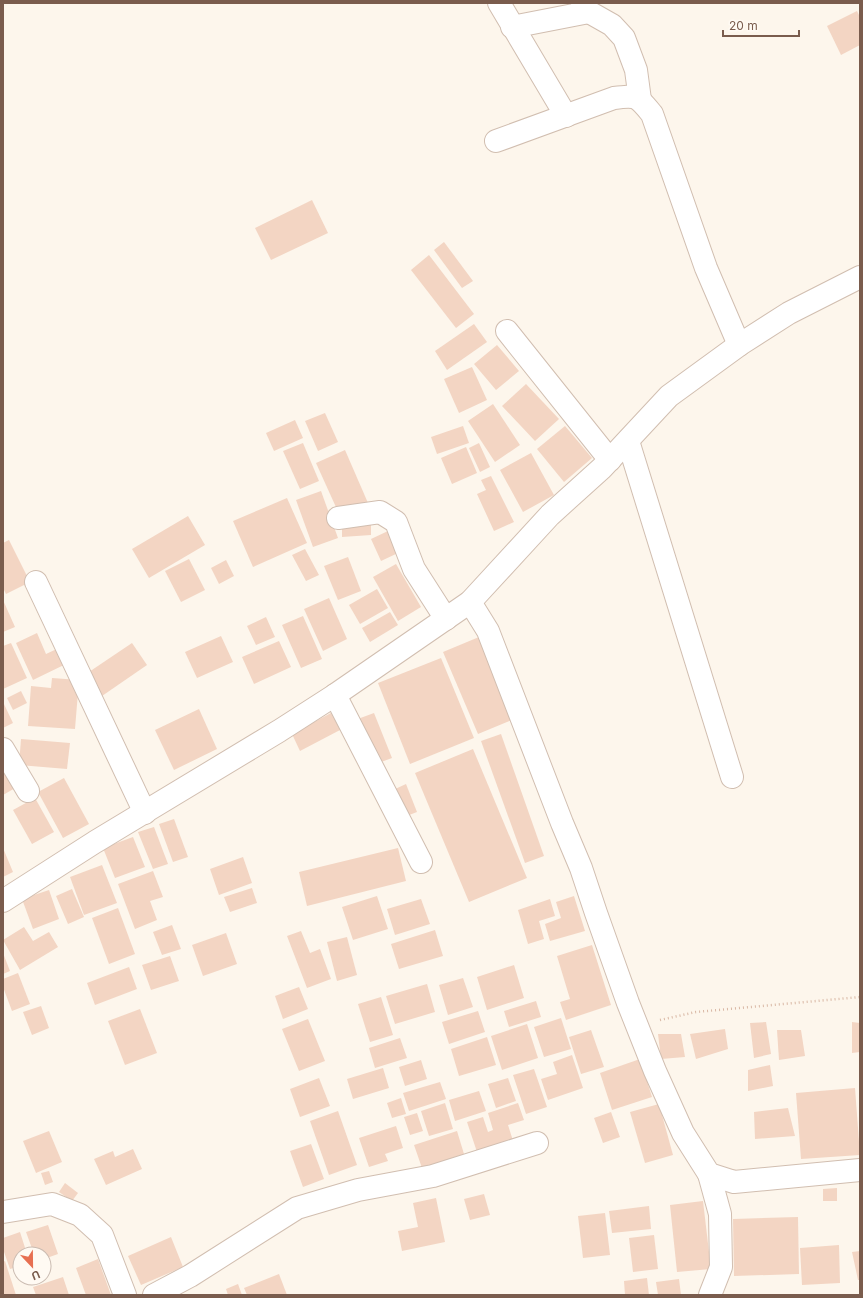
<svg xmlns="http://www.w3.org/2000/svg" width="863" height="1298" viewBox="0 0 863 1298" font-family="Inter,sans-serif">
	<rect width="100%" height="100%" fill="#fdf6ec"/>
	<g fill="#f3d5c3">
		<path d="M857,11l3,6v28l-19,10 -14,-29z"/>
		<path d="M312,200l16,33 -57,27 -16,-32z"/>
		<path d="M444,242l29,39 -11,7 -28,-38z"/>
		<path d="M429,255l45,59 -18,14 -45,-58z"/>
		<path d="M474,324l13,18 -40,28 -12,-19z"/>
		<path d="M497,345l22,26 -23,19 -22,-26z"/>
		<path d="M472,367l15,33 -28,13 -15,-34z"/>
		<path d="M526,384l33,35 -24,22 -33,-35z"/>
		<path d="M493,404l27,41 -25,17 -27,-41z"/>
		<path d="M325,413l13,29 -20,9 -13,-30z"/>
		<path d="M295,420l8,18 -29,13 -8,-18z"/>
		<path d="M463,426l6,17 -32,11 -6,-17z"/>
		<path d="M565,426l27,32 -28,24 -27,-33z"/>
		<path d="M303,443l16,38 -19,8 -17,-38z"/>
		<path d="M479,443l11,24 -10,5 -11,-24z"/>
		<path d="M466,447l11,26 -25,11 -11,-26z"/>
		<path d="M345,450l23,53 -28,13 -24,-53z"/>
		<path d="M531,453l23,42 -31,17 -23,-42z"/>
		<path d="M491,476l23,46 -20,9 -17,-37 9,-4 -5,-10z"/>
		<path d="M321,491l17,47 -25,9 -17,-47z"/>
		<path d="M287,498l20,45 -54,24 -20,-46z"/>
		<path d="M188,516l17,29 -56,33 -17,-29z"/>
		<path d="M371,522v13l-29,2v-13z"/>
		<path d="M388,531l10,22 -17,8 -10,-22z"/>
		<path d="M9,540l21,42 -24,12 -3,-6v-45z"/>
		<path d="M305,549l14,26 -13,6 -14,-26z"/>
		<path d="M348,557l13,34 -23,9 -14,-34z"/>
		<path d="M189,559l16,31 -24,12 -16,-31z"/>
		<path d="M226,560l8,16 -15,8 -8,-16z"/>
		<path d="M396,564l25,43 -23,14 -25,-44z"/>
		<path d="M377,589l11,19 -28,16 -11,-19z"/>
		<path d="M329,598l18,41 -24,12 -19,-42z"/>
		<path d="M3,600l12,27 -12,5z"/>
		<path d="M390,612l8,13 -28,17 -8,-14z"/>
		<path d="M303,616l19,43 -21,9 -19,-43z"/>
		<path d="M266,617l9,20 -19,8 -9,-19z"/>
		<path d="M37,633l9,21 15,-7 7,16 -35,17 -17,-37z"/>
		<path d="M221,636l12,26 -36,16 -12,-26z"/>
		<path d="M479,637l35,82 -36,15 -35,-82z"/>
		<path d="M279,641l12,26 -37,17 -12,-27z"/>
		<path d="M11,643l16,35 -24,11v-43z"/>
		<path d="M132,643l15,22 -45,31 -16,-22z"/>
		<path d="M441,658l33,80 -64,26 -32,-81z"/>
		<path d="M52,678l27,2 -4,49 -47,-3 3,-40 20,2z"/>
		<path d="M21,691l6,12 -14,7 -6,-12z"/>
		<path d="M3,702l10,21 -10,5z"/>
		<path d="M199,709l18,40 -43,21 -19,-40z"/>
		<path d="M331,713l9,17 -40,21 -8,-17z"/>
		<path d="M374,713l18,45 -19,7 -18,-45z"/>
		<path d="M501,734l43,122 -19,7 -44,-122z"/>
		<path d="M21,739l49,4 -3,26 -48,-4z"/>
		<path d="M473,749l54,129 -58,24 -54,-129z"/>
		<path d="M3,761l14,26 -14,8z"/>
		<path d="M64,778l25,46 -26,14 -25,-46z"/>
		<path d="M406,784l11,28 -13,5 -11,-27z"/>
		<path d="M35,798l19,34 -22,12 -19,-34z"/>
		<path d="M174,819l14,38 -15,5 -14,-38z"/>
		<path d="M154,827l14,37 -15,5 -15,-37z"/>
		<path d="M133,837l12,30 -30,11 -12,-30z"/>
		<path d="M3,848l10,24 -10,5z"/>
		<path d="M398,848l8,33 -99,25 -8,-34z"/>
		<path d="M243,857l9,26 -33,12 -9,-26z"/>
		<path d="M102,865l15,38 -33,12 -14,-38z"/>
		<path d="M153,871l10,26 -13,4 7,19 -22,9 -17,-45z"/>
		<path d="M252,888l5,15 -27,9 -6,-15z"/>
		<path d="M72,889l12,28 -16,7 -12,-28z"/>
		<path d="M49,890l10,29 -26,10 -11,-30z"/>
		<path d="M377,896l11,33 -35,11 -11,-33z"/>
		<path d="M574,896l11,35 -35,10 -5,-17 16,-6 -5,-16z"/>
		<path d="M421,899l9,25 -35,11 -8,-26z"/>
		<path d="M550,899l5,17 -16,5 5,18 -16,5 -10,-34z"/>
		<path d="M118,908l17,46 -26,10 -17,-46z"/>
		<path d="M172,925l9,24 -19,6 -9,-23z"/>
		<path d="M24,927l9,14 16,-9 9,15 -38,23 -17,-30z"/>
		<path d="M435,930l8,26 -44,13 -8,-25z"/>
		<path d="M301,931l9,22 10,-4 11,30 -24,9 -20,-52z"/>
		<path d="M226,933l11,31 -34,12 -11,-31z"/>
		<path d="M347,937l10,38 -20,6 -10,-39z"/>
		<path d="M592,945l19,60 -45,15 -6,-18 10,-3 -13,-43z"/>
		<path d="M3,953l7,18 -7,3z"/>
		<path d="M170,956l9,25 -28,9 -9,-25z"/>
		<path d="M514,965l10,33 -37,12 -10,-33z"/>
		<path d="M129,967l8,22 -42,16 -8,-22z"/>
		<path d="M18,973l12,31 -18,7 -9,-24v-8z"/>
		<path d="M463,978l10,29 -25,8 -9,-30z"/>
		<path d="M427,984l8,28 -40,12 -9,-28z"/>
		<path d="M299,987l9,22 -25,10 -8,-23z"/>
		<path d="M381,997l12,38 -23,7 -12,-38z"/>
		<path d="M536,1001l5,16 -32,10 -5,-16z"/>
		<path d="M41,1006l8,22 -17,7 -9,-23z"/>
		<path d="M140,1009l17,44 -32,12 -17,-44z"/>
		<path d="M478,1011l7,21 -36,12 -7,-22z"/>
		<path d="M561,1018l10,31 -27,8 -10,-30z"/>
		<path d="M308,1019l17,42 -26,10 -17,-42z"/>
		<path d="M766,1022l5,32 -17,4 -4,-35z"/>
		<path d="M852,1022l8,1v29l-8,1z"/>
		<path d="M527,1024l11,34 -36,12 -11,-34z"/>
		<path d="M725,1029l3,20 -32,10 -6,-25z"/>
		<path d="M591,1030l13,37 -23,7 -12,-37z"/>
		<path d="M777,1030h24l4,26 -26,4z"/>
		<path d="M658,1034h23l4,23 -24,2z"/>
		<path d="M487,1037l9,28 -37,11 -8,-27z"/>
		<path d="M400,1038l7,20 -32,10 -6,-20z"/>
		<path d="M572,1055l11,33 -35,12 -7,-21 16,-5 -4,-12z"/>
		<path d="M640,1059l12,38 -40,13 -12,-37z"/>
		<path d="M421,1060l6,19 -22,7 -6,-19z"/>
		<path d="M770,1065l3,21 -25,5v-21z"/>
		<path d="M383,1068l6,20 -36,11 -6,-20z"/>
		<path d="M534,1069l13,38 -21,7 -13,-39z"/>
		<path d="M319,1078l11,28 -30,11 -10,-28z"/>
		<path d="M508,1078l8,23 -20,7 -8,-24z"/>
		<path d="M440,1082l6,17 -37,12 -6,-18z"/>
		<path d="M855,1088l5,67 -59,4 -5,-66z"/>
		<path d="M479,1091l7,20 -31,10 -6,-21z"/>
		<path d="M401,1098l5,16 -14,4 -5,-15z"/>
		<path d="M445,1103l8,26 -24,7 -8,-25z"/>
		<path d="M518,1103l6,17 -16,5 7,22 -36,11 -12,-36 16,-5 5,15 5,-2 -5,-17z"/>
		<path d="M659,1104l14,51 -28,8 -15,-51z"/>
		<path d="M788,1108l7,28 -40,3 -1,-27z"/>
		<path d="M338,1111l19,54 -28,10 -19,-54z"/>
		<path d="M611,1112l9,25 -17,6 -9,-25z"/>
		<path d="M417,1113l6,18 -13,4 -6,-18z"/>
		<path d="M396,1126l7,22 -18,6 3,7 -19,6 -10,-29z"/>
		<path d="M49,1131l13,31 -26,11 -13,-32z"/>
		<path d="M457,1131l7,23 -42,14 -8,-23z"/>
		<path d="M311,1144l13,35 -21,8 -13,-36z"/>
		<path d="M133,1149l9,20 -36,16 -12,-26 19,-8 2,6z"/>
		<path d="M49,1171l4,11 -8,3 -4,-12z"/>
		<path d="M65,1183l13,10 -6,8 -13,-9z"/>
		<path d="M837,1188v13h-14v-12z"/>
		<path d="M484,1194l6,21 -20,5 -6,-21z"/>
		<path d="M436,1198l9,44 -43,9 -4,-20 20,-4 -5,-24z"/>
		<path d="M703,1201l8,68 -34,3 -7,-67z"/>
		<path d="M649,1206l2,23 -39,4 -3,-22z"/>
		<path d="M605,1213l5,42 -27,3 -5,-42z"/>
		<path d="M798,1217l1,57 -65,2 -1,-57z"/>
		<path d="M48,1225l10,29 -14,5v-5h-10l-8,-22z"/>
		<path d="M20,1232l7,22h-7v12l-10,3 -7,-20v-11z"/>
		<path d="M654,1235l4,34 -25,3 -4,-34z"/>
		<path d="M171,1237l12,30 -42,18 -13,-29z"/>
		<path d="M839,1245l1,38 -38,2 -2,-37z"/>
		<path d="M860,1251v29h-2l-6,-28z"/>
		<path d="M98,1259l13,36h-25l-10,-27z"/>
		<path d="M5,1261l11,34h-13v-33z"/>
		<path d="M279,1274l8,21h-40l-3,-7z"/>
		<path d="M63,1277l6,18h-33l-3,-8z"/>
		<path d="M647,1278l2,17h-24l-1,-14z"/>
		<path d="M679,1279l2,16h-23l-2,-13z"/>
		<path d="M238,1284l4,11h-14l-2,-6z"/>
	</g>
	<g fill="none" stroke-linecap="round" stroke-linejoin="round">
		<defs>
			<g id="minor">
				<path d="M499,3l67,113"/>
				<path d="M582,3l7,9 23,13 12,13 12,32 4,30"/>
				<path d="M512,27l77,-15"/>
				<path d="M496,141l118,-43c23,-3 23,-2 38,16l54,154 33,77"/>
				<path d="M507,331l103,129"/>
				<path d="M628,441l104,336"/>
				<path d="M338,518l42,-6 16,10 18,47 32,50"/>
				<path d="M36,582l109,231"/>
				<path d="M470,602l18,29 74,192 19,45 15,45 32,90 27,68 28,62 26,41 25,8 126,-12"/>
				<path d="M335,695l86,167"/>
				<path d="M3,749l25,42"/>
				<path d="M3,901l92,-59 184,-111 56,-36 135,-93 80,-87 52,-47 67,-72 70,-51 50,-32 71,-36"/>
				<path d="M709,1174l11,40 1,53 -11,28"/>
				<path d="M3,1212l49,-8 28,11 22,20 23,60"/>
				<path d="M154,1295l36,-19 107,-68 61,-18 75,-14 104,-33"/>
			</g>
		</defs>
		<use href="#minor" stroke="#d1beb0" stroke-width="24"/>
		<path stroke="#d9b8a5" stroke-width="2.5" stroke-dasharray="1 3" stroke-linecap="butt" d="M660,1020l36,-8 164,-15"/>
		<use href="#minor" stroke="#fff" stroke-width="22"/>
	</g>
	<rect width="863" height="1298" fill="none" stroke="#7a5c4d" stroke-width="8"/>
	<g transform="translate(32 1266) rotate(158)"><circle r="19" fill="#fffaf3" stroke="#cabbb1"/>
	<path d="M0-3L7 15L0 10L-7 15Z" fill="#e76f51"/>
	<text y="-6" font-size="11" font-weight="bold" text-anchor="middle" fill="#7a5c4d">U</text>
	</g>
	<path d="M723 30v6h76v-6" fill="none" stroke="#7a5c4d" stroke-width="2"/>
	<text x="729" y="30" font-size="12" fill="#7a5c4d" stroke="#fffaf3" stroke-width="3" paint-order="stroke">20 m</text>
</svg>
